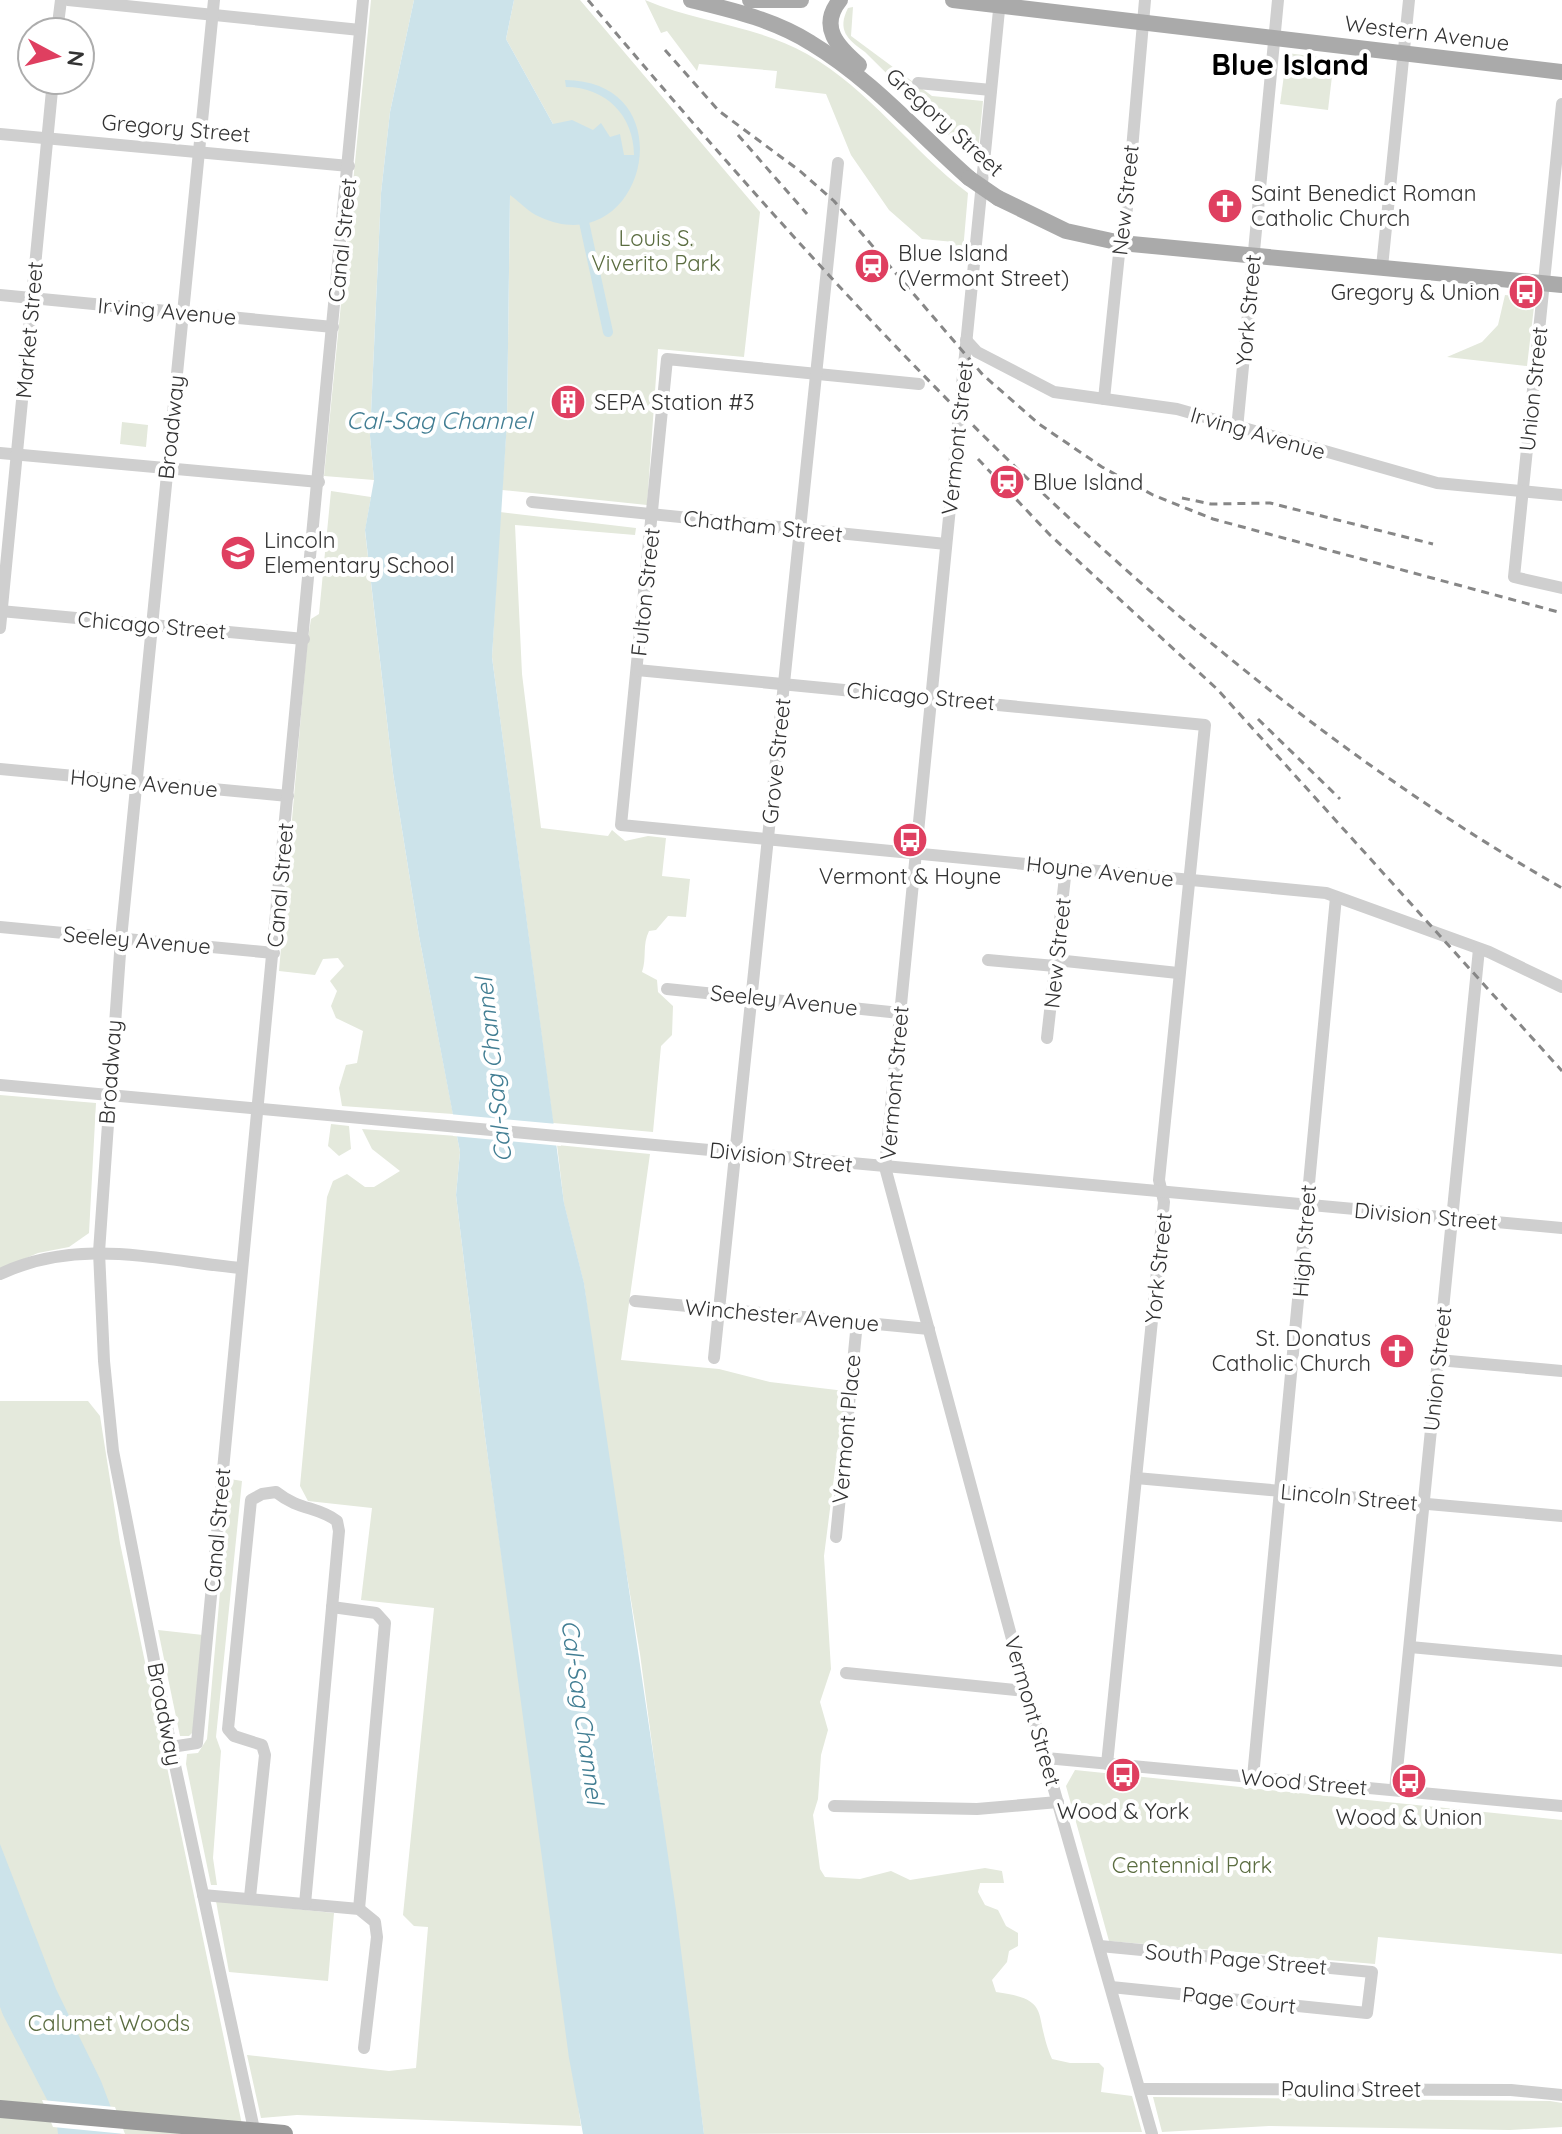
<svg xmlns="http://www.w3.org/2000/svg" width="1562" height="2134" viewBox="0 0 1562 2134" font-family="Quicksand,sans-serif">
	<rect width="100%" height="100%" fill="#fff"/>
	<g fill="#e4e9dc">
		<path d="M371,0h43l-24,112 -9,81 -11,243 4,44 -50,-4z"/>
		<path d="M514,0h66l180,212 -16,145 -86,-8 -11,156 -145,-15 5,-68 3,-228 43,-70 -47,-85z"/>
		<path d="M645,0c53,23 111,25 162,54 63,36 104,96 161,139l-5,58 -9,-1v-8l-32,-3 -33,-29 -38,-55 -25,-61 -51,-6 2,-17 -78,-7 -2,7 -30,-40 -6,2z"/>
		<path d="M853,7l-2,29 81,60 51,5 -6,62 -112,-111c-18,-13 -28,-22 -17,-44z"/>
		<path d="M1287,53l47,6 -6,51 -48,-6z"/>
		<path d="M1505,295l30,3 -8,68 -80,-9 35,-15 16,-17z"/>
		<path d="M122,422l26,3 -2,22 -26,-3z"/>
		<path d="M331,491l40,6 -6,34 28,242 26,163 34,178 -111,-8 -3,-18 7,-23 11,-2 6,-32 -27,-13 -5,-12 6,-15 -7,-10 14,-15 -6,-8 -15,1 -8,16 -36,-4 28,-326 4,-26 8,-5z"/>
		<path d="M500,512l136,16 -1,7 -120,-10 7,149 19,154 67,8 4,-6 13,11 23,-5 18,2 -4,38 28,3 -4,38 -18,-1 -12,14 -7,1c-7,14 -2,27 -7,41l15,8 1,12 15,14 -1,29 -11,11 -8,86 -100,-9 -61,-466z"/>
		<path d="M0,1095l96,8 -7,130 -20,14 -31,6 -38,16z"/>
		<path d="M331,1124l18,2 2,23 -12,7 -11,-10z"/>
		<path d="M362,1129l95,7 3,16 -4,43 29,241 96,690 -284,-11 -36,3 -14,-63 142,16 27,-3 12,-141 -14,-1 -11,-11 31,-307 -73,-8 11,-92 -64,-7 -8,-15 27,-289 6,-16 14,-7 18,13h9l26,-16 -28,-22z"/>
		<path d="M557,1145l93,9 -29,206 98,9 51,13 75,9 -21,165 7,113 -11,33 8,28 -7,25 -3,44 -5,16 7,54 5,8 35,2 31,-8 19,9 75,-12 17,3 2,12h-24l-2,9 7,13 13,5 8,16 12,7v13l-9,5 -2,11 -15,18 4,12c58,8 36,21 56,67l18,4h29l5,5 -3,24 31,4 10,36 -438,2 -64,-480 -34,-204 -22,-166 -20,-80z"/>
		<path d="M0,1401h88l12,15 20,127 124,591h-244z"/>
		<path d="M230,1479l12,2 -26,256 5,14 -8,107 4,27h-6l-25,-121 1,-10 11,-1 9,-14z"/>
		<path d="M158,1630l45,5 -9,96 -5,5h-9z"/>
		<path d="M1075,1770l487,50v134l-184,-17 -3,27 -266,-23 -43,-155z"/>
		<path d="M216,1901l118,12 -6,68 -99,-9z"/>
		<path d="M1153,2097l397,4 12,2v24l-52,3 -241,-4 -107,6z"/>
	</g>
	<g fill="#cce3ea">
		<path d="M414,0h100l-8,39 47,85 19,-4 21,10 8,-7 9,14 10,-3 4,21h10c0,-39 -28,-68 -68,-68l-1,-7c124,1 79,185 -25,137 -12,-5 -20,-15 -30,-22l-3,227 -15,235 72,546 20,80 92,627 28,224h-121l-14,-76 -84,-622 -29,-241 4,-43 -41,-216 -26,-163 -28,-243 9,-50 -4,-44 11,-243 9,-81z"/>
		<path d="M0,1844l56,145 45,92 20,53h-63l-2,-17 -53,-102 -3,-8z"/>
	</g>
	<g fill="#fff">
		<path d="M449,1114l108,10 4,22 -108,-10z"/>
		<path d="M42,2100l73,7 10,27 -72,-7z"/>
	</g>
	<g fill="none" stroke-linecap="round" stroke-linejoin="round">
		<path stroke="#cce3ea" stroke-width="10" d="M584,222l24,110"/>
		<g stroke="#cfcfcf" stroke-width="12">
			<path d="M68,0l292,30"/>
			<path d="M214,0l-93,939 -22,313 5,109 9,90 58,296 84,387"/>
			<path d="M1000,0l-115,1167 141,524 126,443"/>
			<path d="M57,32l4,-32"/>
			<path d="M918,83l73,7"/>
			<path d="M1562,104l-48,473 48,11"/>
			<path d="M0,134l349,32"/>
			<path d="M1382,267l27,-267"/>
			<path d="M0,295l333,32"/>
			<path d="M966,340l11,12 77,40 123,17 260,74 125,12"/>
			<path d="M919,384l-252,-25 -46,466 705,68 163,59 73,35"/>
			<path d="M1104,399l15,-145 6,-24 20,-230"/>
			<path d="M1237,429l41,-429"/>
			<path d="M0,453l319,29"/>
			<path d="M532,502l414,42"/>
			<path d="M0,611l304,28"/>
			<path d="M0,628l53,-548"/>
			<path d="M637,670l568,55 -46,455 5,22 -57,562"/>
			<path d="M0,769l288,27"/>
			<path d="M0,927l274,26"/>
			<path d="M988,960l67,6"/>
			<path d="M1056,960l122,13"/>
			<path d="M667,989l233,24"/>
			<path d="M1047,1038l19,-170"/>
			<path d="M0,1085l1562,143"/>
			<path d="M0,1274c80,-37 157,-14 240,-6"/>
			<path d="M635,1301l294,28"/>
			<path d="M714,1358l124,-1195"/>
			<path d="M1438,1360l124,11"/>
			<path d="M1136,1478l426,38"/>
			<path d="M836,1537l21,-215"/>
			<path d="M332,1607l44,6 9,10 -26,286"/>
			<path d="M1410,1647l152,14"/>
			<path d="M846,1673l180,18"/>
			<path d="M171,1747l26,-4 166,-1743"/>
			<path d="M1046,1758l516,48"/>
			<path d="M1253,1777l83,-880"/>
			<path d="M1395,1790l84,-841"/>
			<path d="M834,1806l143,3 81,-7"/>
			<path d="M203,1895l156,14 16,13 2,15 -13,111"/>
			<path d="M250,1897l15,-142 -3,-10 -28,-9 -6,-7 23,-229 11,-6 14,-2c24,19 41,14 61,29l2,10 -34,373"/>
			<path d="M1100,1946l272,26 -5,41 -256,-26"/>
			<path d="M1140,2089l371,1 51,5"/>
		</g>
		<g stroke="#aaa" stroke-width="16">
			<path d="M691,0c41,10 84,20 120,43 61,37 106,89 158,135"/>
			<path d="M750,0h51"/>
			<path d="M840,0c-22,27 -2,47 19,65"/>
			<path d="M953,0l609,72"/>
			<path d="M998,198l68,33 55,12 441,42"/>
		</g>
		<g stroke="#878787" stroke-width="3" stroke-dasharray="8 6" stroke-linecap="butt">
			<path d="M588,0c283,336 589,668 974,888"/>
			<path d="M665,50l54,61 81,60 34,30 149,174 56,49 63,43 51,28 60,24 349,94"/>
			<path d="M738,135l69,79"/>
			<path d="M978,459l72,76 167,154 345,382"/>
			<path d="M1182,498l29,6 59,-1 163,41"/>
			<path d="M1258,719l82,80"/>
		</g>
		<path stroke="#aaa" stroke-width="16" d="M969,178l29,20"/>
		<path stroke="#999" stroke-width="18" d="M0,2109l284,25"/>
	</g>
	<defs>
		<symbol id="church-disc" viewBox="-11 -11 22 22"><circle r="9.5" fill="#df3f60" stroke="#fff"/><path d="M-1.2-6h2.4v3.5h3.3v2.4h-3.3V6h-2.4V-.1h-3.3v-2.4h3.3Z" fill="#fff"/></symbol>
		<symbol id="station-disc" viewBox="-11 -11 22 22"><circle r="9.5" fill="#df3f60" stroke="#fff"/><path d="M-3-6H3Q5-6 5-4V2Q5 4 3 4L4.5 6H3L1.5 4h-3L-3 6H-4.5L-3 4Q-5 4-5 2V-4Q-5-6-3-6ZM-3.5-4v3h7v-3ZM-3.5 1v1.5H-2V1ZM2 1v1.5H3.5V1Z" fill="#fff"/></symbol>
		<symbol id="bus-disc" viewBox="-11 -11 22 22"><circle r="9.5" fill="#df3f60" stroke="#fff"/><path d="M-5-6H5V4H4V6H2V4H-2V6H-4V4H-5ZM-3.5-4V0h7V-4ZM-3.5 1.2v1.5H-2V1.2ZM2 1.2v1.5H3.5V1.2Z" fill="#fff"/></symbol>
		<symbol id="building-disc" viewBox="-11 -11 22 22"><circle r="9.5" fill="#df3f60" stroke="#fff"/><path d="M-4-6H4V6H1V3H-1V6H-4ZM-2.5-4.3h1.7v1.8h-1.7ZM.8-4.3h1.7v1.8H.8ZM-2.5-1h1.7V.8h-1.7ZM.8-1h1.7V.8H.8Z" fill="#fff"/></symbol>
		<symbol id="school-disc" viewBox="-11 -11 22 22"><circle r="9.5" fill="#df3f60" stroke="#fff"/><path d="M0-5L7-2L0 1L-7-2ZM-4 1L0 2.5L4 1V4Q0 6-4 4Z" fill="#fff"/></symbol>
	</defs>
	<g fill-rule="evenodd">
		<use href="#church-disc" x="1205" y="186" width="40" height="40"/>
		<use href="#station-disc" x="852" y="246" width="40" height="40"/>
		<use href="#bus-disc" x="1506" y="272" width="40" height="40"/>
		<use href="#building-disc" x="548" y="382" width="40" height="40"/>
		<use href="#station-disc" x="987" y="462" width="40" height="40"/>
		<use href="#school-disc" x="218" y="533" width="40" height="40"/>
		<use href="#bus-disc" x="890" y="820" width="40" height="40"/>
		<use href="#church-disc" x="1377" y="1331" width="40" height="40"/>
		<use href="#bus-disc" x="1103" y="1755" width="40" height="40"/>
		<use href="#bus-disc" x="1389" y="1761" width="40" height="40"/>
	</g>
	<g text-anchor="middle" stroke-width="8" stroke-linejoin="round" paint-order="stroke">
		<g font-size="22" fill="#323232" stroke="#fff">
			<text transform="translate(1427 33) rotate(7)" y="8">Western Avenue</text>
			<text transform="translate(945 122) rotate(42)" y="8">Gregory Street</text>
			<text transform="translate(176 128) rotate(5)" y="8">Gregory Street</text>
			<text transform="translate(1125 200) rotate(-84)" y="8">New Street</text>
			<text transform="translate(342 240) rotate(-84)" y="8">Canal Street</text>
			<text transform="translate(1248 310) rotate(-85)" y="8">York Street</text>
			<text transform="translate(167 311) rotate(5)" y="8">Irving Avenue</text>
			<text transform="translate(29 330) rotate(-85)" y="8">Market Street</text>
			<text transform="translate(1533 389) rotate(-84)" y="8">Union Street</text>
			<text transform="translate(171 427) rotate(-84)" y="8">Broadway</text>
			<text transform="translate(1258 433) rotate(16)" y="8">Irving Avenue</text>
			<text transform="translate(957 438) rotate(-84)" y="8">Vermont Street</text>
			<text transform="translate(763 526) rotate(6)" y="8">Chatham Street</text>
			<text transform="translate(645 592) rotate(-84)" y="8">Fulton Street</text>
			<text transform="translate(152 625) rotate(5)" y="8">Chicago Street</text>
			<text transform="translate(921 696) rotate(5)" y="8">Chicago Street</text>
			<text transform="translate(776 761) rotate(-84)" y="8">Grove Street</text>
			<text transform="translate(144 783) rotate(5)" y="8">Hoyne Avenue</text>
			<text transform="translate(1100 871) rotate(6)" y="8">Hoyne Avenue</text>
			<text transform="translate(280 885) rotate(-85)" y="8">Canal Street</text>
			<text transform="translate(137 940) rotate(5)" y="8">Seeley Avenue</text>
			<text transform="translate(1057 953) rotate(-84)" y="8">New Street</text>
			<text transform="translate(784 1000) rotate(6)" y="8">Seeley Avenue</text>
			<text transform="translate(110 1072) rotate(-86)" y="8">Broadway</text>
			<text transform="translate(894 1083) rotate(-85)" y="8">Vermont Street</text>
			<text transform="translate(781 1157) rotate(6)" y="8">Division Street</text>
			<text transform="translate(1426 1216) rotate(5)" y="8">Division Street</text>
			<text transform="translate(1304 1241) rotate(-86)" y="8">High Street</text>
			<text transform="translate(1158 1268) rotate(-84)" y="8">York Street</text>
			<text transform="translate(782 1315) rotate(5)" y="8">Winchester Avenue</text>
			<text transform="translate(1437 1369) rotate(-84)" y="8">Union Street</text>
			<text transform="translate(846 1429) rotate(-85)" y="8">Vermont Place</text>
			<text transform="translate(1349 1497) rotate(5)" y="8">Lincoln Street</text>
			<text transform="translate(217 1530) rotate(-85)" y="8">Canal Street</text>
			<text transform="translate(1033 1711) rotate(74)" y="8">Vermont Street</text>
			<text transform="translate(165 1714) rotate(79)" y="8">Broadway</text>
			<text transform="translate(1304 1782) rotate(5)" y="8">Wood Street</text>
			<text transform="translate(1236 1959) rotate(5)" y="8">South Page Street</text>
			<text transform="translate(1239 2000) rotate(6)" y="8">Page Court</text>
			<text x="1351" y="2097">Paulina Street</text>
		</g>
		<g font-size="22" fill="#323232" stroke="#fff" text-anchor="start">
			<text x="1251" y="201">Saint Benedict Roman<tspan x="1251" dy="25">Catholic Church</tspan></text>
			<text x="898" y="261">Blue Island<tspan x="898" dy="25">(Vermont Street)</tspan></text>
			<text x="1500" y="300" text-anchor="end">Gregory &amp; Union</text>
			<text x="594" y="410">SEPA Station #3</text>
			<text x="1033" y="490">Blue Island</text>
			<text x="264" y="548">Lincoln<tspan x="264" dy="25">Elementary School</tspan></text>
			<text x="910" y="884" text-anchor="middle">Vermont &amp; Hoyne</text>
			<text x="1371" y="1346" text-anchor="end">St. Donatus<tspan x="1371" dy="25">Catholic Church</tspan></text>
			<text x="1123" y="1819" text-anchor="middle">Wood &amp; York</text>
			<text x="1409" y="1825" text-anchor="middle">Wood &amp; Union</text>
		</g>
		<g font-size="22" fill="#5b6d41" stroke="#fff">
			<text x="656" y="246">Louis S.<tspan x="656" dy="25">Viverito Park</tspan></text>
			<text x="1192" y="1873">Centennial Park</text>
			<text x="109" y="2031">Calumet Woods</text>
		</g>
		<g font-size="24" font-style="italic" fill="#427e93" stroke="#fff">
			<text x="439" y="429">Cal-Sag Channel</text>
			<text transform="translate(494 1070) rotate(-96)" y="8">Cal-Sag Channel</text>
			<text transform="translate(582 1712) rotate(82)" y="8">Cal-Sag Channel</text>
		</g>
		<g font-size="30" font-weight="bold" fill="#000" stroke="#fff">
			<text x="1290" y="75">Blue Island</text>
		</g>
	</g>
	<g transform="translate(56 56) rotate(97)"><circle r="38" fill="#ffffff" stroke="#adadad" stroke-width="2"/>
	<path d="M0-6L14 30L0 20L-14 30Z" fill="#df3f60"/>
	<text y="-12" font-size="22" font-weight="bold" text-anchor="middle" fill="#323232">N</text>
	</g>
</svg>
